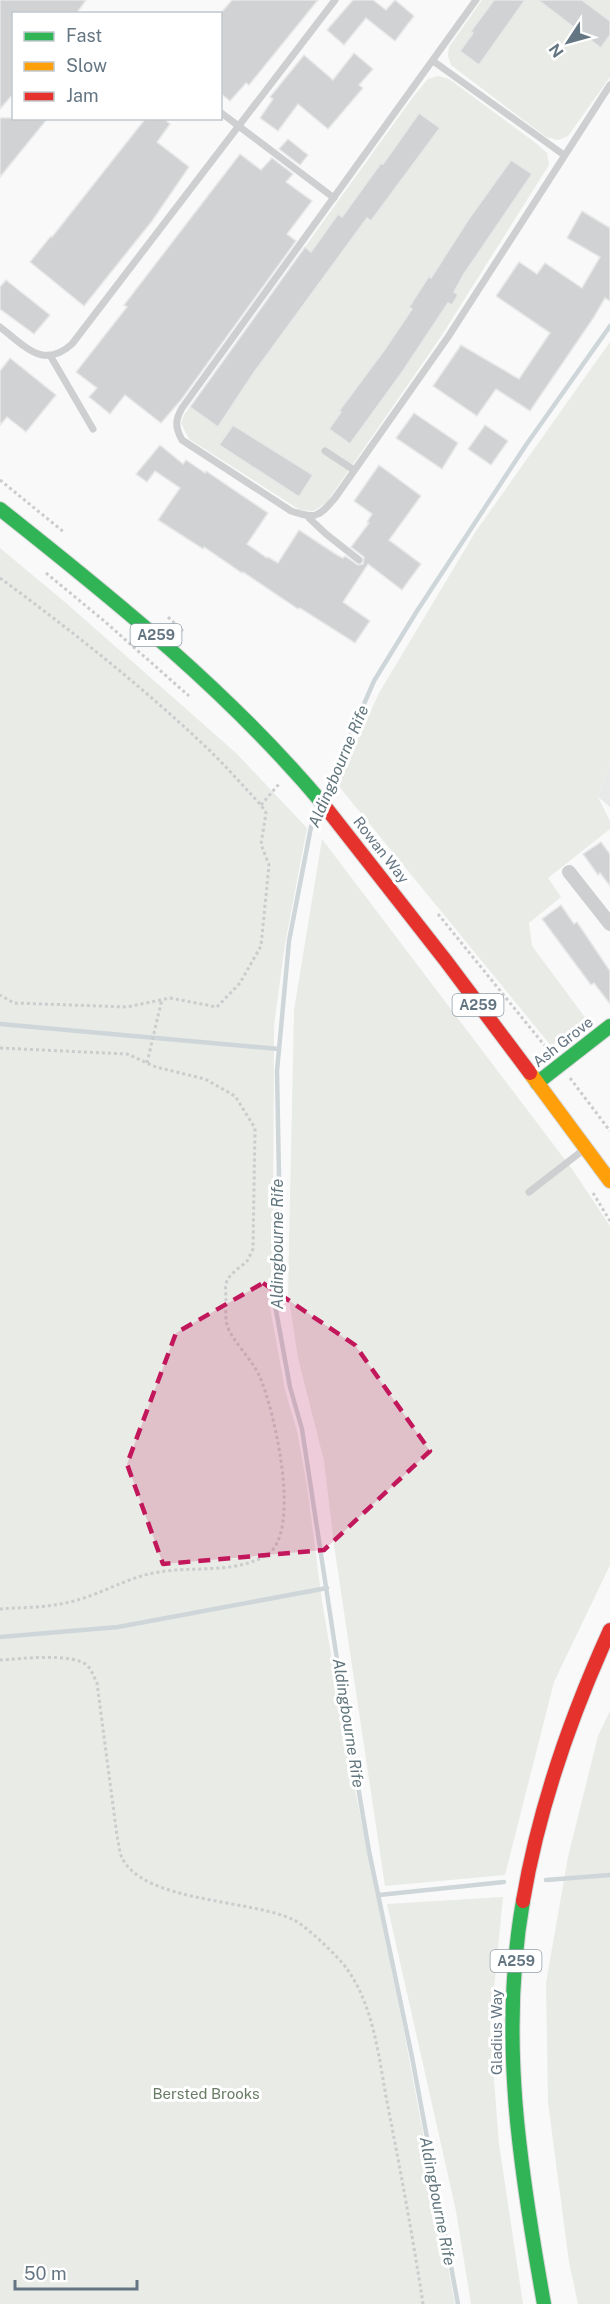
<svg xmlns="http://www.w3.org/2000/svg" width="610" height="2304" viewBox="0 0 610 2304" font-family="'Public Sans',sans-serif">
	<rect width="100%" height="100%" fill="#f9f9f9"/>
	<path fill="#e8e9e9" d="M610,763v44l-12,-10z"/>
	<g fill="#e8ebe6">
		<path d="M482,0h128v77l-42,59 -10,4 -12,-3 -95,-72 -3,-9 1,-9z"/>
		<path d="M438,76l11,3 88,65 10,9 2,12 -109,173 -113,164 -13,9 -14,-1 -111,-71 -8,-16 3,-8 229,-318 15,-18z"/>
		<path d="M610,342v421l-12,34 12,24v8l-62,49 13,19 -32,26 3,23 55,74 -35,27 -215,-263 42,-91 97,-162z"/>
		<path d="M0,548l66,55 170,150 71,75 -22,116 -11,82 -1,196 -3,85 15,83 12,41 10,55 15,115 26,154 55,271 52,278h-455z"/>
		<path d="M322,839l250,330 38,57v339l-56,117 -49,193 -120,11 -51,-341 -10,-84 -26,-103 -10,-65 6,-283z"/>
		<path d="M610,1711v593h-32l-9,-42 -21,-160 -2,-119 22,-126 30,-121z"/>
		<path d="M503,1897l-13,132 9,115 24,160h-52l-15,-93 -69,-307z"/>
	</g>
	<g fill="none" stroke-linecap="round" stroke-linejoin="round">
		<g stroke="#ced6d9" stroke-width="4.5">
			<path d="M325,794l49,-113 43,-70 109,-166 84,-119"/>
			<path d="M318,810l-7,17 -22,114 -12,130 2,106 -4,128 15,82 12,42 41,270 26,152 43,206 46,247"/>
			<path d="M0,1024l279,25"/>
			<path d="M0,1637l118,-10 209,-39"/>
			<path d="M546,1880l64,-5"/>
			<path d="M379,1895l125,-13"/>
		</g>
	</g>
	<g fill="#d0d2d3" stroke="#e8e8e8" stroke-width="1.5">
		<path d="M0,0h86l-10,14h-62v79l-14,16z"/>
		<path d="M232,0h86l-69,85 -3,-2 -16,18 -10,-8v-79z"/>
		<path d="M353,0h20l13,10 9,-10 19,16 -19,25 -29,-23 -22,27 -17,-15z"/>
		<path d="M494,0h31l-46,65 -19,-14 13,-18 -2,-2z"/>
		<path d="M538,0h44l28,21v14l-9,13z"/>
		<path d="M354,53l19,16 -14,16 4,3 -35,41 -30,-25 -20,27 -18,-13 13,-19 -3,-2 34,-42 29,25z"/>
		<path d="M419,113l21,15 -69,93 -4,-3 -114,156 -35,53 -28,-20 115,-160 6,5 27,-38 4,3 39,-54 2,1z"/>
		<path d="M0,118h48l-48,59z"/>
		<path d="M146,118h17l7,6 -13,18 32,25 -37,54 -68,85 -54,-44 21,-26 1,1z"/>
		<path d="M288,139l20,16 -8,10 -21,-16z"/>
		<path d="M240,154l21,16 11,-12 21,16 -7,8 26,19 -25,33 9,7 -115,159 -20,23 -36,-28 -15,19 -21,-17 8,-9 -21,-16 51,-65 -3,-2z"/>
		<path d="M511,160l21,14 -68,100 -10,18 4,3 -6,10 -4,-2 -45,68 -53,73 -21,-15 12,-17 -2,-1 46,-62 27,-40 -3,-2 20,-31 2,2 37,-58z"/>
		<path d="M582,211l28,17v73l-5,-3 -11,19 -64,94 -34,-22 -19,27 -44,-30 28,-41 58,34 31,-46 -54,-37 23,-34 18,12 8,-11 37,25 18,-31 -33,-19z"/>
		<path d="M6,280l44,35 -16,19 -34,-25v-22z"/>
		<path d="M10,358l46,37 -30,37 -19,-15 -7,8v-54z"/>
		<path d="M414,413l44,30 -16,26 -46,-31z"/>
		<path d="M233,425l80,50 -14,22 -80,-52z"/>
		<path d="M485,425l23,16 -17,24 -23,-16z"/>
		<path d="M160,445l23,19 3,-4 19,13 1,-2 62,42 -21,31 20,14 1,-1 10,6 21,-33 38,25 6,3 2,-2 13,9 5,-1 1,-7 -13,-10 18,-24 -2,-1 5,-8 -18,-13 25,-36 42,31 -32,44 32,24 -19,26 -34,-26 -25,38 27,19 -15,22 -55,-35 -2,1 -55,-37 -1,1 -38,-26 -1,2 -45,-29 22,-32 -25,-17 -8,11 -11,-8z"/>
		<path d="M601,842l9,12v32l-10,-13 -2,2 -15,-21z"/>
		<path d="M561,905l13,19 3,-2 33,49v33l-16,-21 -3,2 -49,-66z"/>
	</g>
	<g fill="none" stroke-linecap="round" stroke-linejoin="round">
		<defs>
			<g id="fast">
				<path d="M0,509c115,91 229,183 323,295"/>
				<path d="M537,1083l73,-57"/>
				<path d="M523,1901c-24,136 -3,269 21,403"/>
			</g>
			<path id="slow" d="M530,1073l80,108"/>
			<g id="jam">
				<path d="M323,804l123,157 84,112"/>
				<path d="M523,1901c16,-95 47,-183 87,-271"/>
			</g>
		</defs>
		<use href="#fast" stroke="#d5d6d7" stroke-width="16"/>
		<use href="#slow" stroke="#d5d6d7" stroke-width="16"/>
		<use href="#jam" stroke="#d5d6d7" stroke-width="16"/>
		<g stroke="#cbcccd" stroke-width="3" stroke-dasharray="3 3" stroke-linecap="butt">
			<path d="M0,480l65,53"/>
			<path d="M46,573l57,47 86,76"/>
			<path d="M0,578c72,53 143,109 208,171 18,17 35,37 53,56l5,8 -5,31 8,21 -8,81 -21,37 -23,24 -47,-9 -43,9 -113,-4 -14,-8"/>
			<path d="M168,617l15,14"/>
			<path d="M261,805l18,-21"/>
			<path d="M438,914l111,137"/>
			<path d="M0,1048l127,6 29,13 49,12 30,17 20,32 -2,121c-2,4 -4,9 -6,12 -7,7 -19,13 -21,23 -1,4 0,10 0,14 0,8 -1,19 1,27 4,14 25,35 32,50 15,33 45,161 6,181 -35,19 -75,9 -111,17 -27,5 -51,20 -77,27 -25,8 -52,7 -77,9"/>
			<path d="M147,1063l15,-64"/>
			<path d="M570,1078l40,53"/>
			<path d="M593,1193l17,28"/>
			<path d="M0,1660c20,-1 73,-8 88,6 4,5 6,11 9,17l20,153c2,7 2,16 5,22 23,45 129,41 172,62 12,6 45,37 53,49 28,39 32,92 41,138 13,66 25,131 35,197"/>
		</g>
		<g stroke="#cecfd0" stroke-width="7">
			<path d="M476,0l-294,408c-7,12 -7,19 0,32l109,71c24,8 27,7 44,-13l113,-161 162,-252"/>
			<path d="M433,61l131,94"/>
			<path d="M220,112l114,86"/>
			<path d="M0,327c25,19 43,43 72,17l263,-344"/>
			<path d="M51,357l42,72"/>
			<path d="M325,451l29,19"/>
			<path d="M309,518l17,16 33,26"/>
			<path d="M529,1192l53,-41"/>
		</g>
		<path stroke="#cecfd0" stroke-width="14" d="M569,872l41,52"/>
		<use href="#fast" stroke="#30b455" stroke-width="14"/>
		<use href="#slow" stroke="#ff9f0a" stroke-width="14"/>
		<use href="#jam" stroke="#e5322d" stroke-width="14"/>
	</g>
	<path fill="#c2185b" fill-opacity="0.2" stroke="#c2185b" stroke-width="4.5" stroke-dasharray="12 8" stroke-linejoin="round" d="M263,1283l92,62 75,106 -106,99 -161,14 -36,-100 49,-131z"/>
	<g text-anchor="middle" stroke-width="6" stroke-linejoin="round" paint-order="stroke">
		<g fill="#fff" stroke="#939fa8" stroke-width="1.5">
			<rect x="130.5" y="624" width="51" height="22" rx="4.5"/>
			<rect x="452.5" y="994" width="51" height="22" rx="4.5"/>
			<rect x="490.5" y="1950" width="51" height="22" rx="4.5"/>
		</g>
		<g font-size="14" font-weight="bold" fill="#657683">
			<text x="156" y="640">A259</text>
			<text x="478" y="1010">A259</text>
			<text x="516" y="1966">A259</text>
		</g>
		<g font-size="15" fill="#657683" stroke="#fff">
			<text transform="translate(381 850) rotate(52)" y="5">Rowan Way</text>
			<text transform="translate(563 1042) rotate(-38)" y="5">Ash Grove</text>
			<text transform="translate(497 2032) rotate(-90)" y="5">Gladius Way</text>
		</g>
		<g font-size="15" fill="#687a64" stroke="#fff">
			<text x="206" y="2099">Bersted Brooks</text>
		</g>
		<g font-size="16" font-style="italic" fill="#60757c" stroke="#fff">
			<text transform="translate(338 766) rotate(-67)" y="6">Aldingbourne Rife</text>
			<text transform="translate(277 1244) rotate(-90)" y="6">Aldingbourne Rife</text>
			<text transform="translate(349 1723) rotate(81)" y="6">Aldingbourne Rife</text>
			<text transform="translate(438 2201) rotate(79)" y="6">Aldingbourne Rife</text>
		</g>
	</g>
	<rect x="12" y="12" width="210" height="108" fill="#ffffff" stroke="#c1c8cd" stroke-width="1.5"/>
	<rect x="24" y="32" width="30" height="9" fill="#30b455" stroke="#c1c8cd" stroke-width="1.5"/>
	<text x="66" y="42" font-size="18" fill="#657683">Fast</text>
	<rect x="24" y="62" width="30" height="9" fill="#ff9f0a" stroke="#c1c8cd" stroke-width="1.5"/>
	<text x="66" y="72" font-size="18" fill="#657683">Slow</text>
	<rect x="24" y="92" width="30" height="9" fill="#e5322d" stroke="#c1c8cd" stroke-width="1.5"/>
	<text x="66" y="102" font-size="18" fill="#657683">Jam</text>
	<g transform="translate(568 42) rotate(234)" stroke="#ffffff" stroke-width="4.5" paint-order="stroke">
	<path d="M0-4.5L10 22L0 15L-10 22Z" fill="#657683"/>
	<text y="-9" font-size="16" font-weight="bold" text-anchor="middle" fill="#657683">N</text>
	</g>
	<path d="M15 2280v9h122v-9" fill="none" stroke="#657683" stroke-width="3"/>
	<text x="24" y="2280" font-size="18" fill="#657683" stroke="#ffffff" stroke-width="4.5" paint-order="stroke">50 m</text>
</svg>
